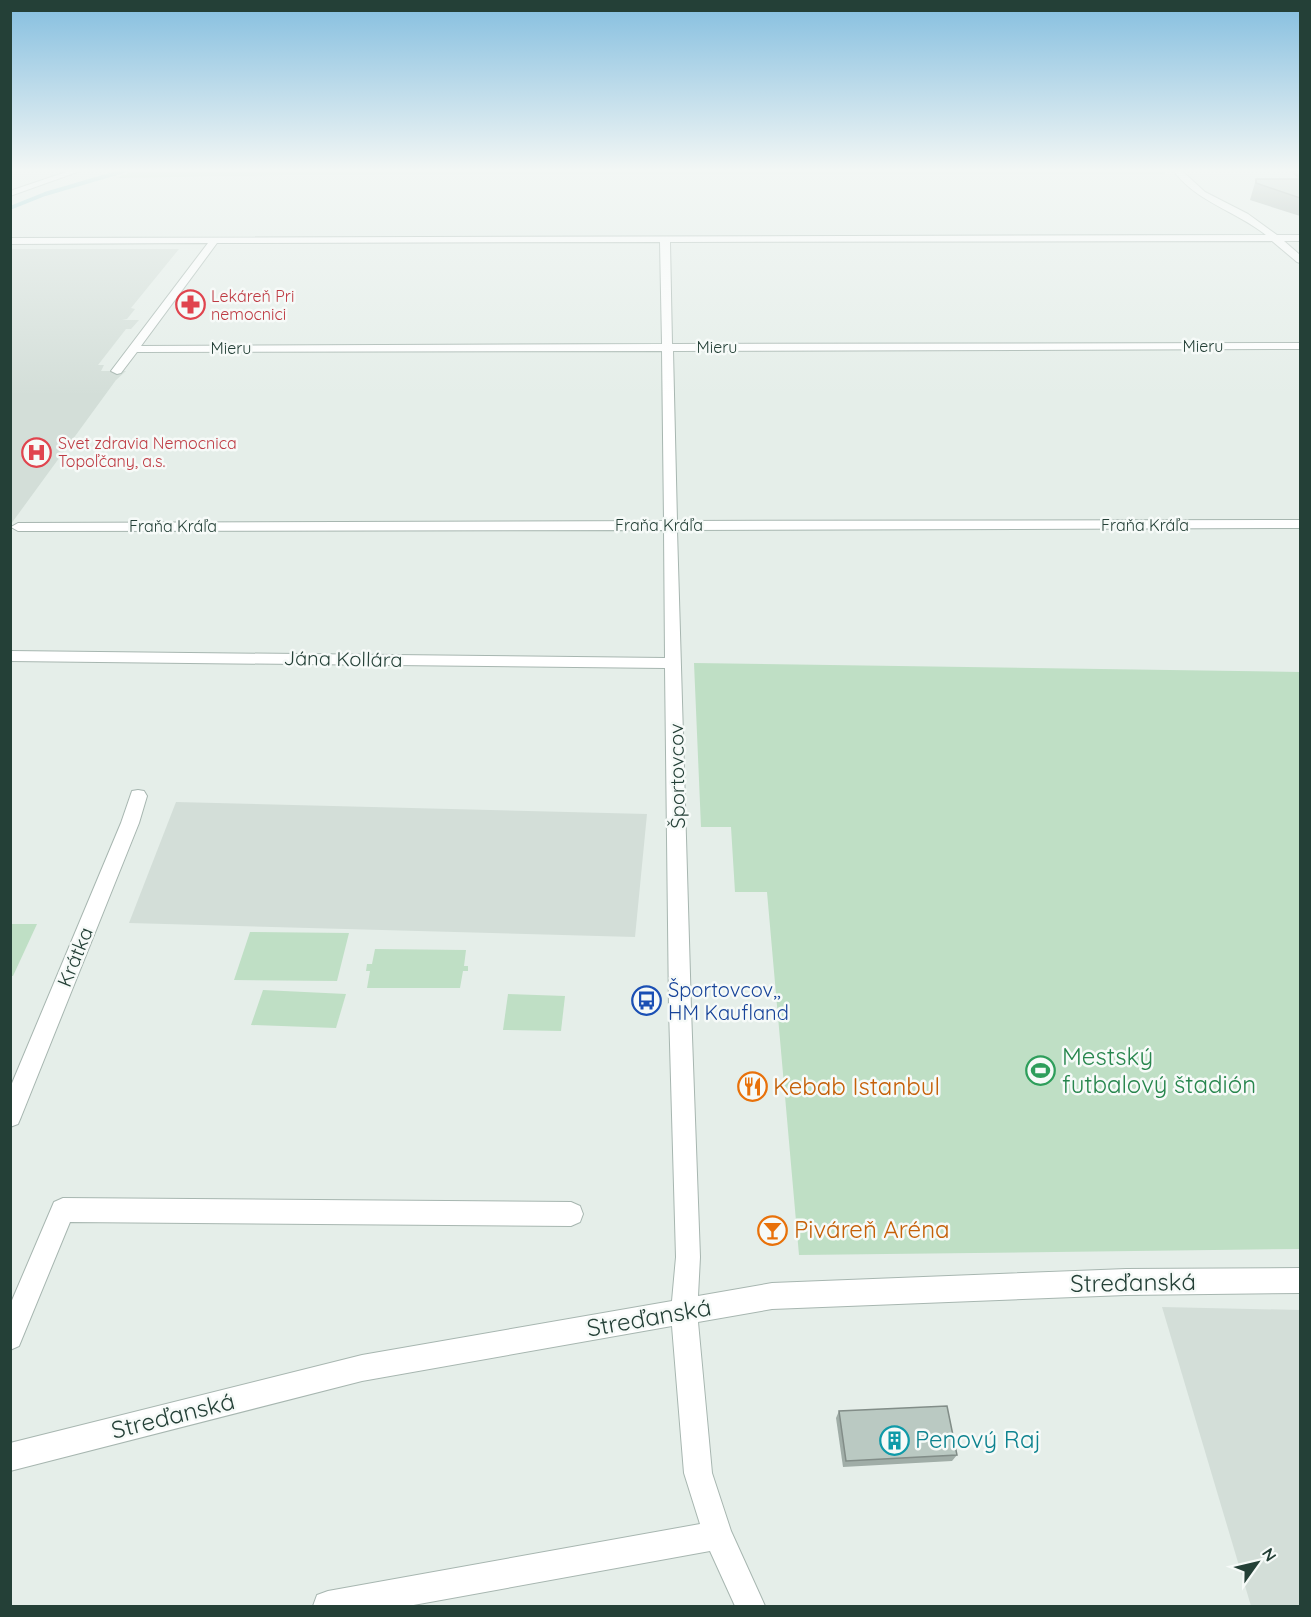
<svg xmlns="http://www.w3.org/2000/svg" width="1311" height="1617" viewBox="0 0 1311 1617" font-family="Quicksand,sans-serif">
	<rect width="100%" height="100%" fill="#e5eee9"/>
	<g fill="#d3ded8">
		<path d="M11,249h168l-48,59 4,1 -8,10 -5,1h17l-8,9h-5l-28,36h6l-3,6h25l-10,9 -105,144z"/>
		<path d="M176,802l471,12 -12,123 -506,-14z"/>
		<path d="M1162,1307l138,3v296h-49z"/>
	</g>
	<g fill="#bfdfc5">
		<path d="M136,170h1027l2,4 -878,1 -171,3z"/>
		<path d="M694,663l606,9v577l-501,6 -32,-363h-32l-4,-65h-30z"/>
		<path d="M11,924h26l-24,52h-3z"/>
		<path d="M250,932l99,1 -12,48 -103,-1z"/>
		<path d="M375,949l91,1 -2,16h4v5h-5l-3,17h-93l3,-17h-4l1,-7h5z"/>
		<path d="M263,990l83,4 -10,34 -85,-3z"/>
		<path d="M508,994l57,2 -4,35 -58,-1z"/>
	</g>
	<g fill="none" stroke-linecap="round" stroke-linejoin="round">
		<path stroke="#8eccd2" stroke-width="4" d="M10,208l35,-14 82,-24"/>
		<defs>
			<g id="minor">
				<path d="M72,170h11l-73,26v-5z"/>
				<path d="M1173,170h8l24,22 43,22 29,21h23v6h-16l16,14v8l-3,-1 -25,-21 -602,1 2,102 628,-1v6l-627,2 4,170 623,-1v8l-623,2 14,479 9,248 -2,39 74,-13 354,-14 174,-1v25l-174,2 -354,14 -74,13 14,151 19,58 34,75h-30l-25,-55 -302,55h-95l4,-11 11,-4 372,-67 -16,-51 -12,-147 -310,55 -352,90v-28l352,-88 310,-54 4,-44 -7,-248 -4,-341 -655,-7v-10l655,7 -1,-128 -646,1 -7,-4 7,-4 646,-2 -2,-170 -525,1 -16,21 -4,1 -6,-3 97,-128 -198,1v-6l1256,-3c-30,-24 -70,-33 -93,-65zM660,242l2,102 -521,2 76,-103z"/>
				<path d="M138,790l6,1 3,5 -8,27 -118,294 -3,7 -8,3v-39l111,-265 11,-32z"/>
				<path d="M63,1198l508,4 9,4 3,8 -3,8 -9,4 -501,-4 -51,124 -9,4v-45l44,-103z"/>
			</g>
		</defs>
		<use href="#minor" stroke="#a7b6b0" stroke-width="2"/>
		<use href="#minor" fill="#fff" fill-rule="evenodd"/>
	</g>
	<g fill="#a0ada7">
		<path d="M1289,170h11v46l-50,-16 6,-21h43z"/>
		<path d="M839,1411l118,44 -5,6 -109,6 -7,-49z"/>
	</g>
	<g fill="#bac9c2" stroke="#828d88" stroke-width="1.5">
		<path d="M1256,179h44v19l-44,-15z"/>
		<path d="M947,1406l10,49 -111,6 -7,-50z"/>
	</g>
	<linearGradient id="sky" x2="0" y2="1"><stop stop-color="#84bedf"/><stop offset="0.43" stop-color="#f3f7f5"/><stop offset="1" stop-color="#f3f7f5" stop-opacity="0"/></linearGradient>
	<rect width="1311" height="396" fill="url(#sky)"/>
	<defs>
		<symbol id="pharmacy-ring" viewBox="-11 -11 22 22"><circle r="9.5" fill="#f6faf8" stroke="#e0444e" stroke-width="1.5"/><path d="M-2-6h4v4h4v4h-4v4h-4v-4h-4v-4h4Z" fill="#e0444e"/></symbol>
		<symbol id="hospital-ring" viewBox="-11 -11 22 22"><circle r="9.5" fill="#f6faf8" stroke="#e0444e" stroke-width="1.5"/><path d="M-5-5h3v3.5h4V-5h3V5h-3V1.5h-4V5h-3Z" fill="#e0444e"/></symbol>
		<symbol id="bus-ring" viewBox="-11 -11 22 22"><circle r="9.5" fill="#f6faf8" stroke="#1a4fb4" stroke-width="1.5"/><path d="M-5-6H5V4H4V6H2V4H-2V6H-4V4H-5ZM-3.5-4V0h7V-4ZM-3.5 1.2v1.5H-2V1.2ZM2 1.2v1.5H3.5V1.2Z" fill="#1a4fb4"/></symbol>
		<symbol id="stadium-ring" viewBox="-11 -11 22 22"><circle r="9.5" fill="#f6faf8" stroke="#2e9e5b" stroke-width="1.5"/><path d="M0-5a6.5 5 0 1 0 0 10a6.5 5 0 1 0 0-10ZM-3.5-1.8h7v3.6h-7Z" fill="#2e9e5b"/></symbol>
		<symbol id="restaurant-ring" viewBox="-11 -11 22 22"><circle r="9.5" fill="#f6faf8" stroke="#e8710a" stroke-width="1.5"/><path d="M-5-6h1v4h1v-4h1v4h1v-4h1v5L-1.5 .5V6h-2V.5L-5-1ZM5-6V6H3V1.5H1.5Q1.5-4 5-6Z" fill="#e8710a"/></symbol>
		<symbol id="bar-ring" viewBox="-11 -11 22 22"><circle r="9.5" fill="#f6faf8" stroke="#e8710a" stroke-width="1.5"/><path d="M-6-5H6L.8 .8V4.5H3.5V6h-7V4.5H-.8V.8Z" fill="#e8710a"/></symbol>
		<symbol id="building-ring" viewBox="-11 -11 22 22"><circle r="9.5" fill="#f6faf8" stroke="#0f9aa8" stroke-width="1.5"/><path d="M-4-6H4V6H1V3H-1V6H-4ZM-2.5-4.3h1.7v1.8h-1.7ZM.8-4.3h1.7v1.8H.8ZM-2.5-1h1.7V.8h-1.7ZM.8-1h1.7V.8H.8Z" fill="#0f9aa8"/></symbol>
	</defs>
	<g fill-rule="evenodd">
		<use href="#pharmacy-ring" x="174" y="288" width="33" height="33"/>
		<use href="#hospital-ring" x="20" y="436" width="33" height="33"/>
		<use href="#bus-ring" x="630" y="984" width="33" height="33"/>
		<use href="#stadium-ring" x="1024" y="1054" width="33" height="33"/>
		<use href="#restaurant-ring" x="736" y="1070" width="33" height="33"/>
		<use href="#bar-ring" x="756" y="1214" width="33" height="33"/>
		<use href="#building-ring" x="878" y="1424" width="33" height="33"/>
	</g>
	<g text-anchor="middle" stroke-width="5" stroke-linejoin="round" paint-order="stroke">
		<g font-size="16" fill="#be3a42" stroke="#f6faf8" text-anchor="start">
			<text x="211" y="302">Lekáreň Pri<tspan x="211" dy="18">nemocnici</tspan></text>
			<text x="58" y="449">Svet zdravia Nemocnica<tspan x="58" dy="18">Topoľčany, a.s.</tspan></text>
		</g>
		<g font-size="16" fill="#244037" stroke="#f6faf8">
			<text x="1203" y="352">Mieru</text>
			<text x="717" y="353">Mieru</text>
			<text x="231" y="354">Mieru</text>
			<text x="659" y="531">Fraňa Kráľa</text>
			<text x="1145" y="531">Fraňa Kráľa</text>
			<text x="173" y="532">Fraňa Kráľa</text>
		</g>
		<g font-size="20" fill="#244037" stroke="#f6faf8">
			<text transform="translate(343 659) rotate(1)" y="7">Jána Kollára</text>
			<text transform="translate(677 776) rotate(-91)" y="7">Športovcov</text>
			<text transform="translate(75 957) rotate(-68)" y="7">Krátka</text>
		</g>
		<g font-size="20" fill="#164399" stroke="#f6faf8" text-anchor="start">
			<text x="668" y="997">Športovcov,,<tspan x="668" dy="23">HM Kaufland</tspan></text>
		</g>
		<g font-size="24" fill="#27864d" stroke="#f6faf8" text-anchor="start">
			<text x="1062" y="1065">Mestský<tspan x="1062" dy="28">futbalový štadión</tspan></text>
		</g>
		<g font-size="24" fill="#c56008" stroke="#f6faf8" text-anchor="start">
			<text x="773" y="1095">Kebab Istanbul</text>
			<text x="794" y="1238">Piváreň Aréna</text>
		</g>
		<g font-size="24" fill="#244037" stroke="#f6faf8">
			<text transform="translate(1133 1283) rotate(-1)" y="8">Streďanská</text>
			<text transform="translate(649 1318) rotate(-10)" y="8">Streďanská</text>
			<text transform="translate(173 1416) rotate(-14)" y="8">Streďanská</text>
		</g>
		<g font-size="24" fill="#0d838f" stroke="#f6faf8" text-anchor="start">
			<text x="915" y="1448">Penový Raj</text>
		</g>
	</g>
	<rect width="1311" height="1617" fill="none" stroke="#244037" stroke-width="24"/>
	<g transform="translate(1257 1563) rotate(56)" stroke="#f6faf8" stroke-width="4.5" paint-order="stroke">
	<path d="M0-4.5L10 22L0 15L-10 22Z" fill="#244037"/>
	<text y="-9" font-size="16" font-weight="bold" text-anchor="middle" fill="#244037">N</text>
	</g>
</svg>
